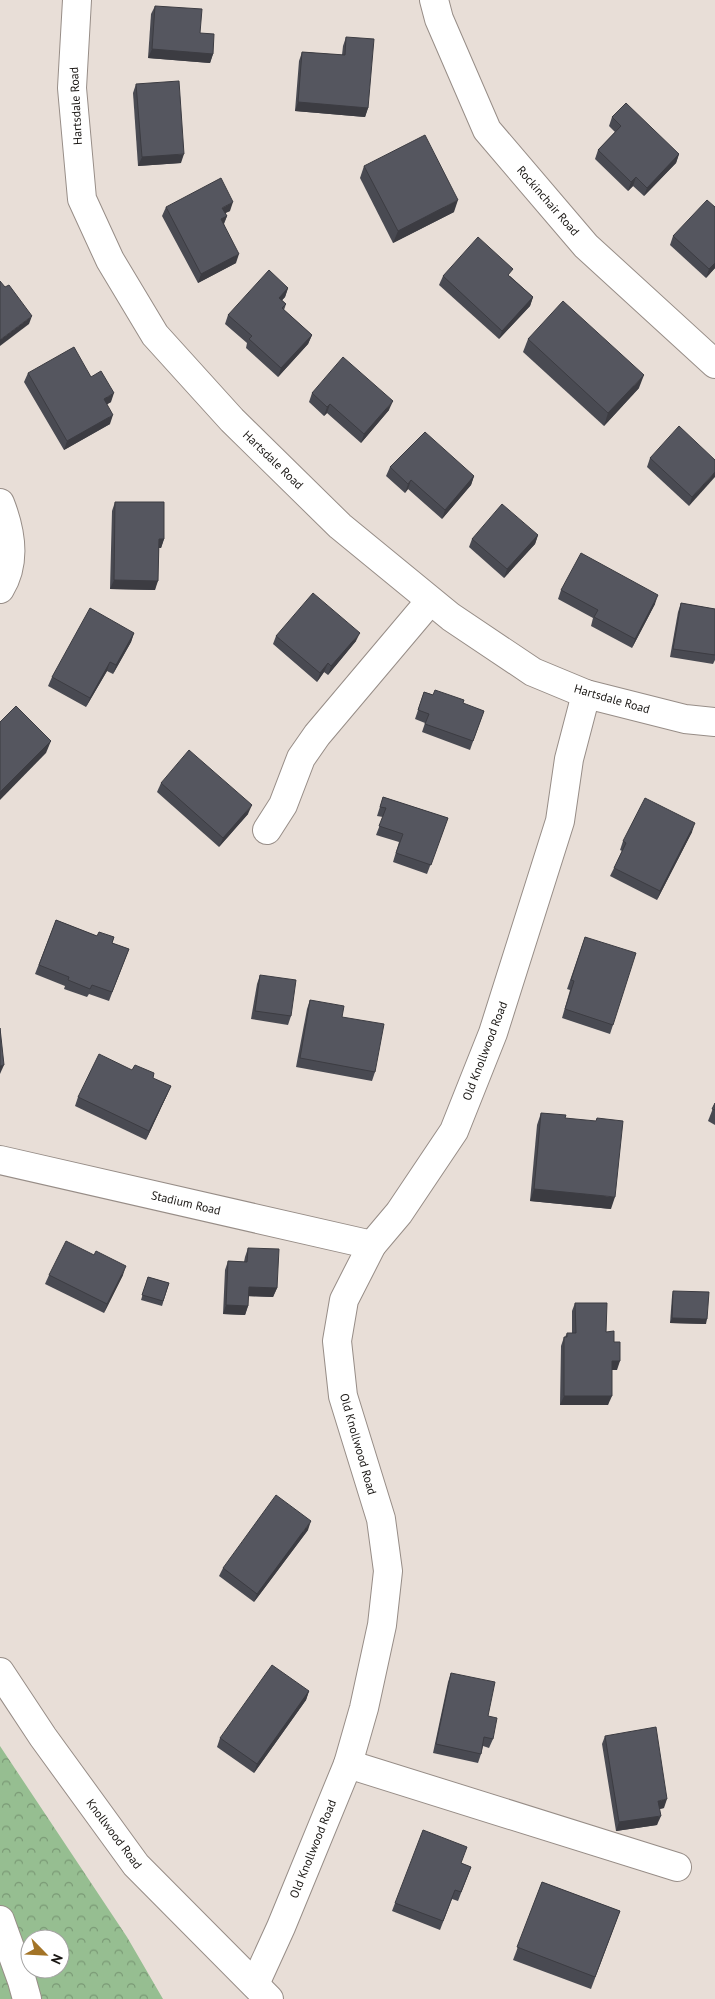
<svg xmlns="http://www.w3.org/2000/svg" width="715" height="1999" viewBox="0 0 715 1999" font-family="'PT Sans',sans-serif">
	<defs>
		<pattern id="forest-crowns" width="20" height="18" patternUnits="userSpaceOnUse" patternTransform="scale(1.25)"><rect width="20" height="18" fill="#96be91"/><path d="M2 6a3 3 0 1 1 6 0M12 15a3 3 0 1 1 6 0" fill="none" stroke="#7a9975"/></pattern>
	</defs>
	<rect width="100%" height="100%" fill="#e8ded7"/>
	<path fill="url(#forest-crowns)" fill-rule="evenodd" d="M0,1746l127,191 36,62h-163zM30,1939h30v30h-30z"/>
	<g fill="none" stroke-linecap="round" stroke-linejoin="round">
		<defs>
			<g id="minor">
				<path d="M77,0l-5,88 10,111 28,61 45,75 77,85 108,106 111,91 82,55 53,22 99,25 30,3"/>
				<path d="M434,0l5,19 48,111 99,116 129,118"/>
				<path d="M0,503c11,28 17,59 0,86"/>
				<path d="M267,830l16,-25 18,-47 16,-23 113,-134"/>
				<path d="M0,1160l372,85"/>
				<path d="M348,1764l329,103"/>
				<path d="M0,1920l22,61 5,18"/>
				<path d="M255,1984l26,-57 67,-163 16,-56 18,-83 6,-54 -7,-52 -38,-123 -6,-55 7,-41 28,-55 27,-32 55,-82 39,-98 67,-212 9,-62 17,-65"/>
			</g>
			<path id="major" d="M0,1672l43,65 93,128 133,134"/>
		</defs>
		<use href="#minor" stroke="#978d87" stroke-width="30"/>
		<use href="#major" stroke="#978d87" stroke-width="30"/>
		<use href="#minor" stroke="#fff" stroke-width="28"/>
		<use href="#major" stroke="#fff" stroke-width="28"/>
	</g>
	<g fill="#494a52">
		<path d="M155,6l45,27 13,21 -3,9 -62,-5 3,-44z"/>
		<path d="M346,37l22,71 -3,9 -70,-6 4,-50 3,-9 40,3 1,-9z"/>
		<path d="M136,84l45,79 -43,3 -5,-73z"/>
		<path d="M612,117l67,37 -3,9 -32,33 -11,-10 -5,5 -33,-32 3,-9 17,-18 -6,-6z"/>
		<path d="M364,166l90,46 -61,31 -33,-65z"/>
		<path d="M166,207l64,4 -5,2 2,3 -3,8 12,39 -38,20 -36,-67z"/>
		<path d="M715,207v61l-9,10 -36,-33 3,-9z"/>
		<path d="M443,276h67l23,21 -3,9 -31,33 -60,-54z"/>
		<path d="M288,288l-3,9 -3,3 4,4 -2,6 28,25 -4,9 -30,33 -32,-29 1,-5 -22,-19 3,-9z"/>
		<path d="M528,339l111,49 -35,38 -81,-74z"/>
		<path d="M28,373l63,4 20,25 -4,2 3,20 -46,26 -40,-68z"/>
		<path d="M312,393l77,17 -28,33 -34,-30 -3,3 -15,-14z"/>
		<path d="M650,458l65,2 -26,46 -42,-39z"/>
		<path d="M390,467l84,9 -3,9 -29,34 -34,-30 -3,4 -19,-17z"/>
		<path d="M115,502l49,37 -3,9h-2l-4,42 -45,-1 2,-78z"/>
		<path d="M538,535l-3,9 -31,34 -35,-31 3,-8z"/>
		<path d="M561,590l94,14 -23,44 -41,-22 2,-8 -35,-19z"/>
		<path d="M681,603l34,6v51l-2,4 -43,-7 8,-45z"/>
		<path d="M134,633l-3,9 -18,32 -6,-3 -21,36 -38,-21 4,-9z"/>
		<path d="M276,636l80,5 -28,34 -4,-3 -7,10 -44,-38z"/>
		<path d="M424,692l60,19 -14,39 -48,-18 3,-9 -10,-4z"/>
		<path d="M161,783l87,31 -29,33 -62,-55z"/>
		<path d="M383,797l65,21 -21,56 -34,-12 6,-20 -23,-7 7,-18 -6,-1z"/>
		<path d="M692,832l-35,68 -47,-24 4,-8 8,-17 -2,-1 3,-9z"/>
		<path d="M56,920l41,16 17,1 -2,6 17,6 -20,52 -20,-7 -2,3 -23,-8 1,-3 -30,-12z"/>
		<path d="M585,937l28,88 -3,9 -48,-16 8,-28 -3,-1z"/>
		<path d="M260,975l31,41 -3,9 -37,-6 6,-35z"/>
		<path d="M310,1000l32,17 33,55 -3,9 -76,-14 11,-58z"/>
		<path d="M132,1070l39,16 -4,9 -21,45 -71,-34 3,-9z"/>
		<path d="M715,1103v22l-7,-4z"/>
		<path d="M541,1113l24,5 46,91 -81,-8 7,-76z"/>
		<path d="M248,1248l29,40 -4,9 -25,-1v10l-3,9 -22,-1 2,-44 3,-9 16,1 1,-5z"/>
		<path d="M49,1275h74l-19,38 -59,-29z"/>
		<path d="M148,1277l21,6 -7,23 -21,-6z"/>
		<path d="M673,1291l33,33 -36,-1 2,-27z"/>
		<path d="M575,1303l31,29 8,10 3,28h-5l-4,35h-48l1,-59 3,-9h1l2,-4h5v-22z"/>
		<path d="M308,1530l-54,72 -35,-26 4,-8z"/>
		<path d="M451,1673l37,43 5,23 -4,9 -6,-2 -2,8 -3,9 -45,-10 15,-71z"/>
		<path d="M309,1691l-3,9 -52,73 -37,-26 3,-9z"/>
		<path d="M605,1736l59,72 -5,1 -2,16 -41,6 -14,-87z"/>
		<path d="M461,1863l10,4 -13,34 -6,-2 -12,31 -48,-19 3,-8z"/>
		<path d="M542,1882l78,29 -29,78 -78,-29z"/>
	</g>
	<g fill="#3c3c42">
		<path d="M152,49l61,5 -3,9 -62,-5z"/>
		<path d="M298,102l70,6 -3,9 -70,-6z"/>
		<path d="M184,154l-3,9 -43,3 4,-9z"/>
		<path d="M679,154l-3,9 -32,33 3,-8z"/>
		<path d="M636,177l-3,9 -5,5 3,-9z"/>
		<path d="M458,200l-4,12 -61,31 5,-12z"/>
		<path d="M233,202l-3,9 -11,5 3,-8z"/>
		<path d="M227,216l-4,9 -2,-6z"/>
		<path d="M239,254l-3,9 -38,20 3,-9z"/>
		<path d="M715,263v5l-9,10 3,-9z"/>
		<path d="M288,288l-3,9 -9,10 3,-9z"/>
		<path d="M533,297l-3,9 -31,33 3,-8z"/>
		<path d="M32,316l-3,8 -29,22v-6z"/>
		<path d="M312,335l-4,9 -30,33 3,-9z"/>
		<path d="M644,375l-5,13 -35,38 4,-13z"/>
		<path d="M114,393l-3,9 -10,6 3,-9z"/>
		<path d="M393,401l-4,9 -28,33 3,-9z"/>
		<path d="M330,404l-3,9 -3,3 3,-9z"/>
		<path d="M113,415l-3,9 -46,26 3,-9z"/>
		<path d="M715,472v5l-26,29 3,-9z"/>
		<path d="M474,476l-3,9 -29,34 3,-9z"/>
		<path d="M411,480l-3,9 -3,4 3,-9z"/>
		<path d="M538,535l-3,9 -31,34 3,-9z"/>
		<path d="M159,539h5l-3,9h-6z"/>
		<path d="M114,580l44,1 -3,9 -45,-1z"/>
		<path d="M658,595l-3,9 -23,44 3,-9z"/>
		<path d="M134,633l-3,9 -18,32 3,-9z"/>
		<path d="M360,633l-4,8 -28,34 3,-9z"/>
		<path d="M110,662l-3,9 -21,36 4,-9z"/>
		<path d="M328,663l-4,9 -7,10 3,-9z"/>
		<path d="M51,741l-5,12 -46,47v-8z"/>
		<path d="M252,805l-4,9 -29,33 4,-9z"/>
		<path d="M695,823l-3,9 -35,68 3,-9z"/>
		<path d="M4,1065l-4,9v-8z"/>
		<path d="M171,1086l-4,9 -21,45 3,-9z"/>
		<path d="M534,1189l81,8 -4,12 -81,-8z"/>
		<path d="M126,1266l-3,9 -19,38 3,-9z"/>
		<path d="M249,1287l28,1 -4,9 -28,-1z"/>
		<path d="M226,1305l22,1 -3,9 -22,-1z"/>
		<path d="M672,1318l35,1 -1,5 -36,-1z"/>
		<path d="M612,1361h8l-3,9h-9z"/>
		<path d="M564,1396h48l-4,9h-48z"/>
		<path d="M311,1521l-3,9 -54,72 3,-8z"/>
		<path d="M309,1691l-3,9 -52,73 3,-9z"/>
		<path d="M667,1799l-3,9 -9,2 3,-9z"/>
		<path d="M661,1816l-4,9 -41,6 3,-9z"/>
	</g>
	<g fill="#55565f" stroke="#3c3c42">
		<path d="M155,6l47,3 -2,24 14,1 -1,20 -61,-5z"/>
		<path d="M346,37l28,2 -6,69 -70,-6 4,-50 43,3z"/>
		<path d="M179,81l5,73 -42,3 -6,-73z"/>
		<path d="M626,103l53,51 -32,34 -11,-11 -5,5 -33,-32 23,-24 -9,-9z"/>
		<path d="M425,135l33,65 -60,31 -34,-65z"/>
		<path d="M221,178l12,24 -11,6 5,8 -6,3 18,35 -38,20 -35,-67z"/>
		<path d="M707,200l8,7v56l-6,6 -36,-33z"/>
		<path d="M478,237l35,32 -5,6 25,22 -31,34 -59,-55z"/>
		<path d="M269,270l19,18 -9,10 7,6 -4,4 30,27 -31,33 -32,-29 3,-3 -24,-21z"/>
		<path d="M0,281l5,6 4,-2 23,31 -32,24z"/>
		<path d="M563,301l81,74 -36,38 -80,-74z"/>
		<path d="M74,347l17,30 10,-6 13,22 -10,6 9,16 -46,26 -39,-68z"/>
		<path d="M343,357l50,44 -29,33 -34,-30 -3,3 -15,-14z"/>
		<path d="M679,426l36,34v12l-23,25 -42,-39z"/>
		<path d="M425,432l49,44 -29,34 -34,-30 -3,4 -18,-17z"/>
		<path d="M115,502h49v37h-5l-1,42 -44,-1z"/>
		<path d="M502,504l36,31 -31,34 -35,-30z"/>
		<path d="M581,553l77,42 -23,44 -41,-22 4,-7 -37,-20z"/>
		<path d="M313,593l47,40 -29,33 -3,-3 -8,10 -44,-37z"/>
		<path d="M681,603l34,6v46l-42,-6z"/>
		<path d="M90,608l44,25 -18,32 -6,-3 -20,36 -38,-21z"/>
		<path d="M435,690l29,10 -1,3 21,8 -11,30 -48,-17 4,-10 -11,-4 6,-18 9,3z"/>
		<path d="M16,706l35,35 -51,51v-70z"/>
		<path d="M189,750l63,55 -29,33 -62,-55z"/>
		<path d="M383,797l65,21 -17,47 -35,-12 7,-19 -24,-8 7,-18 -6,-1z"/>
		<path d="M645,798l50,25 -35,68 -46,-23 12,-25 -3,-2z"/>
		<path d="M56,920l41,16 2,-4 15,5 -2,6 17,6 -17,43 -20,-7 -2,4 -22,-9 1,-3 -30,-12z"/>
		<path d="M585,937l51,16 -23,72 -48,-16 9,-28 -3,-1z"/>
		<path d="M260,975l36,5 -5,36 -36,-5z"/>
		<path d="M310,1000l34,6 -2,11 42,7 -9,48 -75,-14z"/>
		<path d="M0,1028l4,37 -4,1z"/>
		<path d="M99,1054l33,16 3,-5 19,8 -1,5 18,8 -22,45 -71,-34z"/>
		<path d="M715,1103v7l-3,-1z"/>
		<path d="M541,1113l25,2 -1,3 31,3 1,-3 26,3 -8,76 -81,-8z"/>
		<path d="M66,1241l28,14 2,-4 30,15 -19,38 -58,-29z"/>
		<path d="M248,1248l31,1 -2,39 -28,-1 -1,19 -22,-1 2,-44 19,1z"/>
		<path d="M148,1277l21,6 -6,18 -21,-6z"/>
		<path d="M673,1291l36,1 -2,27 -35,-1z"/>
		<path d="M575,1303h32l-1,29 8,-1v11h6v19h-8v35h-48v-59h3v-4h9z"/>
		<path d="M276,1495l35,26 -54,73 -34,-26z"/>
		<path d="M272,1665l37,26 -52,73 -37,-26z"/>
		<path d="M451,1673l44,9 -7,34 9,2 -4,21 -9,-2 -3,17 -45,-10z"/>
		<path d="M656,1727l11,72 -9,2 3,15 -42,6 -14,-86z"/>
		<path d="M423,1830l44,17 -6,16 10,4 -10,25 -6,-2 -12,31 -48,-18z"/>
		<path d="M542,1882l78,29 -25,66 -78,-30z"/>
	</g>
	<g text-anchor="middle" stroke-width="5" stroke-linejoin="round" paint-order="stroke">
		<g font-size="12" fill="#191613" stroke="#fff">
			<text transform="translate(76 106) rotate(-93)" y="4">Hartsdale Road</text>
			<text transform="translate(548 201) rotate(49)" y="4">Rockinchair Road</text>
			<text transform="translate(273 460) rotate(44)" y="4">Hartsdale Road</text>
			<text transform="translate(612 699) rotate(16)" y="4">Hartsdale Road</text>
			<text transform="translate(485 1051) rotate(-69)" y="4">Old Knollwood Road</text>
			<text transform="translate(186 1203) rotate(13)" y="4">Stadium Road</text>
			<text transform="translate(358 1444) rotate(74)" y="4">Old Knollwood Road</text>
			<text transform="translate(114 1834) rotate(53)" y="4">Knollwood Road</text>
			<text transform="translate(313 1849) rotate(-68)" y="4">Old Knollwood Road</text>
		</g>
	</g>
	<g transform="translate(45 1954) rotate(114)"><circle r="24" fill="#ffffff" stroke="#a3a2a1"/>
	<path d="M0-4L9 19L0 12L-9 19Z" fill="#a37427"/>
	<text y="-8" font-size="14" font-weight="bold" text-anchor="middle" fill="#191613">N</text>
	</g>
</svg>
